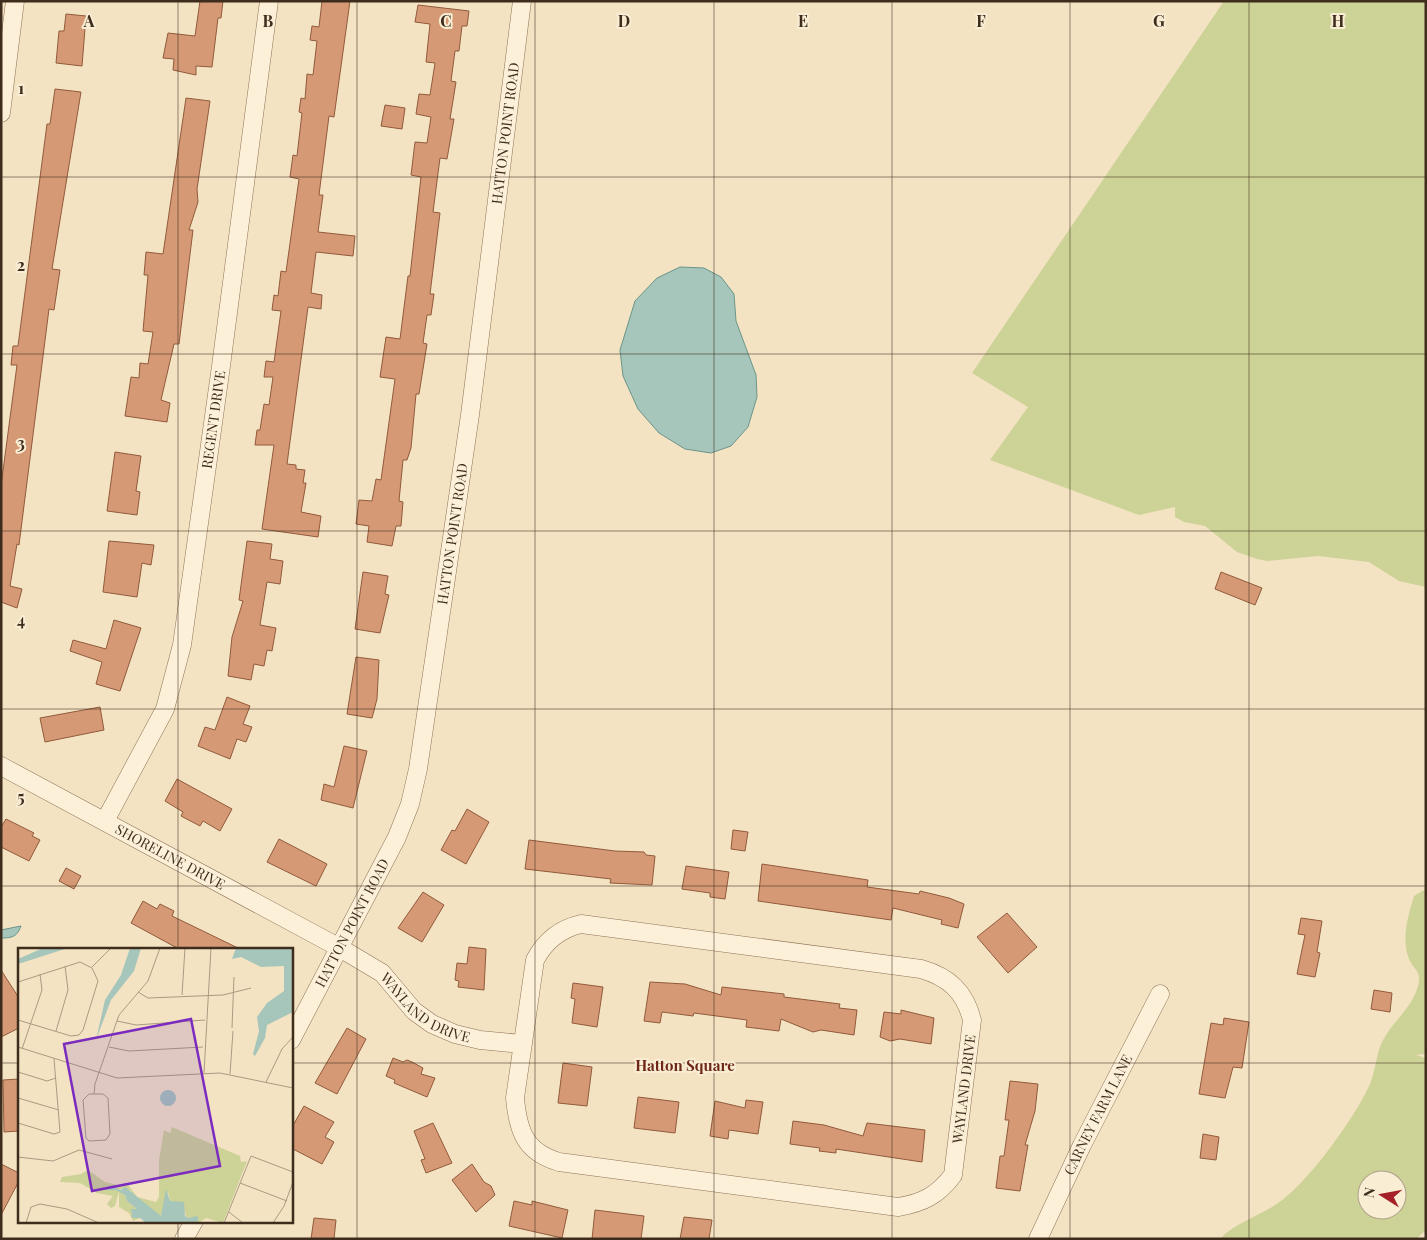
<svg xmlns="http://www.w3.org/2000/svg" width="1427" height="1240" viewBox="0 0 1427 1240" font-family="'Playfair Display',serif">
	<rect width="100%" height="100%" fill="#f3e3c3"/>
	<g fill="#cdd296" fill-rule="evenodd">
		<path d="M1224,1h202v586l-27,-6 -30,-19 -51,-6 -51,5 -10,-2 -20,-7 -32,-26 -21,-4 -9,-5v-10l-36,8 -149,-55 38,-53 -56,-34z"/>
		<path d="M1426,889v165l-10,1 10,3v172l-10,9h-196c16,-17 43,-24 61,-38 29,-21 75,-85 89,-117 6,-14 6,-31 13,-44 10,-19 29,-32 35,-54 4,-16 -4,-15 -9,-27 -8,-20 -1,-43 5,-63zM1367,1180h30v30h-30z"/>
	</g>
	<g fill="#a6c5bb" stroke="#6b9589">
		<path d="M680,267l24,1 17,9 13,17 2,27 20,54 1,22 -9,30 -17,19 -20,7 -26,-4 -26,-16 -21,-24 -15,-33 -3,-26 15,-49 22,-23z"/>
		<path d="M21,926c-4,11 -9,12 -20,12v-8z"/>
	</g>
	<g fill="#d59a75" stroke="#915a3b">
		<path d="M200,1h23l-2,17h-3l-6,49 -16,-1v9l-23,-5 1,-11 -11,-1 5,-25 27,3z"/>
		<path d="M322,1h28l-16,116 -5,-1 -10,79h4l-5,37 37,4 -2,20 -37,-4 -5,41 11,2 -1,14 -13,-2 -21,157 9,1v4l9,1 -2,13h3l-5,29 20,4 -3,21 -56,-8 12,-84h-19l2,-15h3l4,-26 5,1 4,-28h-9l2,-16 8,1 7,-51 -9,-1 2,-15 4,1 3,-25 5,1 13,-93 -9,-2 3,-22 4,1 5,-43 -3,-1 2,-14 4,1 2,-25 6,1 4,-34 -7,-1 2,-14 7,1z"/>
		<path d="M418,5l51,6 -2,15h-5l-3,25h-4l-4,30 5,1 -6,37h4l-7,40 -7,-1 -7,54 7,1 -10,81h4l-3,21h-4l-4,28 4,1 -8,50h-3l-5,54 -4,12h-4l-4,41 4,1 -2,24h-5l-4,20 -25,-4 2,-16 -13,-2 3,-24 13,1 4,-22 5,1 14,-101 -15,-2 6,-40 14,2 8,-63h2l11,-99 -10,-2 4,-33 12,1 4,-26 -15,-3 3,-20 11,1 5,-32 -9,-1 4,-38 -15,-2z"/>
		<path d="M66,14l20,2 -4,50 -26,-3 3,-32h5z"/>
		<path d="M55,89l26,3 -29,177 8,1 -6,40 -5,-1 -30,236 -2,-1 -7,42 12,3 -5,19 -16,-6v-116l16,-121h-6l2,-19h5l29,-222h3z"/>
		<path d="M186,98l24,3 -13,88 1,13 -9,28h4l-14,114h-5l-13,56 9,3 -3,19 -42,-6 6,-39 8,1 1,-15 8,1 5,-32 -10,-1 5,-56h-4l2,-23 17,2z"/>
		<path d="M385,105l20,3 -3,21 -21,-3z"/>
		<path d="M115,452l26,4 -5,35 4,1 -3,23 -30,-4z"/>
		<path d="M109,541l45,4 -3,20 -9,-2 -5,34 -34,-5z"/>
		<path d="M247,541l25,3 -2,15 13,2 -3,23 -13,-2 -7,43 16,3 -4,23 -5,-1 -3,16 -10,-2 -3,16 -23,-4 4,-39 11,-36 -4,-1z"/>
		<path d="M363,572l25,4 -3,18 4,1 -9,38 -25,-4z"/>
		<path d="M1221,572l41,16 -7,17 -40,-16z"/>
		<path d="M114,620l27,8 -21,63 -24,-7 6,-22 -32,-11 3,-11 33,9z"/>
		<path d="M356,657l23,3 -2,39 -5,19 -25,-4z"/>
		<path d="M227,697l23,9 -7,18 9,3 -6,15 -9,-3 -7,20 -32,-13 7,-19 10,3z"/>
		<path d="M100,707l4,23 -59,12 -5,-24z"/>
		<path d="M344,746l23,5 -14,57 -32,-8 3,-16 10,3z"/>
		<path d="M177,779l55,30 -12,22 -17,-10 -3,5 -19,-10 2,-4 -18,-11z"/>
		<path d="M467,809l22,13 -23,42 -25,-14 11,-20 3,1z"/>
		<path d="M6,819l28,14 -2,3 8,4 -11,21 -28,-14v-20z"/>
		<path d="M733,830l15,2 -3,19 -14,-2z"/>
		<path d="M279,839l48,25 -11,22 -49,-24z"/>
		<path d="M529,840l86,11 29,1 2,3 9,1 -3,29 -42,-2 1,-4 -86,-10z"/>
		<path d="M762,864l106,16 -1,7 52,7 1,-3 29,7 15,6 -6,24 -17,-4 1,-4 -49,-12 -2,12 -133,-19z"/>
		<path d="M686,866l43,6 -4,27 -15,-2v-4l-28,-4z"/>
		<path d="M66,868l15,8 -7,13 -15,-8z"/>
		<path d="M423,892l21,13 -22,37 -24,-14z"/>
		<path d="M143,901l14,8 3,-5 14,7 -2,5 68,33h-61l-48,-26z"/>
		<path d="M1007,913l30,34 -29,26 -31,-36z"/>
		<path d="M1301,918l21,3 -5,31 3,1 -5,24 -18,-3 8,-39 -7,-1z"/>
		<path d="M469,947l17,2 -2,41 -26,-3 1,-6 -4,-1 2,-17 10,1z"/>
		<path d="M1,970l18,28v30l-18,9z"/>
		<path d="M650,982l35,2 36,11 1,-8 62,7v3l56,7 -1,4 18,2 -3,25 -33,-5 -8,2 -32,-13 -2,12 -33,-4 1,-7 -53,-7 -1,3 -31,-4 -2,11 -16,-2z"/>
		<path d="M573,983l30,4 -6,40 -25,-4 3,-24 -4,-1z"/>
		<path d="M1374,990l18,3 -2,19 -19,-3z"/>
		<path d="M901,1010l33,8 -3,26 -31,-5 -10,2 -10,-4 4,-25 17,2z"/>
		<path d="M1224,1018l25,4 -7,46 -9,-1 -8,31 -26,-4 12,-71 12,2z"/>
		<path d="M347,1028l19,11 -29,55 -22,-11z"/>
		<path d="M393,1058l10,4 4,-2 5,2 11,6 -2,6 14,4 -8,19 -33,-14 1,-3 -9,-4z"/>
		<path d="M563,1063l29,4 -5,39 -29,-3z"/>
		<path d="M19,1079v52l-15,1 -1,-52z"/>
		<path d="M1010,1081l28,3 -3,27 -10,34h3l-8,46 -24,-3 4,-32h4l5,-36h-4z"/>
		<path d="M638,1097l41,5 -4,31 -41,-5z"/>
		<path d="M746,1100l17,2 -5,32 -29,-4 -1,9 -18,-3 5,-35 30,7z"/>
		<path d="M304,1106l30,16 -9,15 9,5 -12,22 -31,-16v-19z"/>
		<path d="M793,1121l31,4 39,11 4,-13 58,7 -3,32 -86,-13v4l-17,-2 1,-3 -30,-4z"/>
		<path d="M433,1123l19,40 -26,10 -5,-13 4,-1 -11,-28z"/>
		<path d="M1203,1134l16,3 -3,23 -16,-2z"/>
		<path d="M1,1164l18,9v8l-18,34z"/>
		<path d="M472,1164l12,18 7,4 4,9 -19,17 -24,-32z"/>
		<path d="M514,1201l18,4v-4l36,9 -6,28 -53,-12z"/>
		<path d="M595,1210l49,6 -3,23h-49z"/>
		<path d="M684,1217l28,3 -3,19h-29z"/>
		<path d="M314,1218l22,2 -2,19h-23z"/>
	</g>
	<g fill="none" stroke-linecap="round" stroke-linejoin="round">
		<defs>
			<g id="minor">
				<path d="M1,113l14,-112"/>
				<path id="s1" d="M1,766l339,182 42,25 32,38 18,13 23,10 25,6 42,4"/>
				<path id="s2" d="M105,821l60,-112 17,-64 39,-279 48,-365"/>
				<path d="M581,924l340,45c28,8 44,23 51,51l-19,155c-15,20 -30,28 -55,32l-339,-45c-34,-10 -41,-31 -44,-64l20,-138c10,-19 24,-31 46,-36z"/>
				<path id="s3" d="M291,1040l106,-203 13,-33 8,-35 52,-354 52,-414"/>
				<path d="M184,1239l10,-18"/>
				<path id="s4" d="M1038,1239l44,-94 78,-151"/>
			</g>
		</defs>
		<use href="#minor" stroke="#8f7358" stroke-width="19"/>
		<use href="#minor" stroke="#fcf0d8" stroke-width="18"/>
	</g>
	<path fill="none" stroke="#3e2c1d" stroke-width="1" stroke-opacity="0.55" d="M178,1v948M357,1v1238M535,1v1238M714,1v1238M892,1v1238M1070,1v1238M1249,1v1238M1,177h1425M1,354h1425M1,531h1425M1,709h1425M1,886h1425M1,1063h18M291,1063h1135M178,1221v18"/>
	<g text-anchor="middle" stroke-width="4" stroke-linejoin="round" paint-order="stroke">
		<g font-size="14" fill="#3e2c1d" stroke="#f9edd4">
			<text dy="5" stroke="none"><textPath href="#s3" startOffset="942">HATTON POINT ROAD</textPath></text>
			<text dy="5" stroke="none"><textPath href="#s2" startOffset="421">REGENT DRIVE</textPath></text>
			<text dy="5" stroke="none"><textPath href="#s3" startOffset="538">HATTON POINT ROAD</textPath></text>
			<text dy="5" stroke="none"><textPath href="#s1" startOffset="192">SHORELINE DRIVE</textPath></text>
			<text dy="5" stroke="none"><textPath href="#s3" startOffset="132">HATTON POINT ROAD</textPath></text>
			<text dy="5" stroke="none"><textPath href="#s1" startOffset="491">WAYLAND DRIVE</textPath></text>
			<text transform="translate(964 1089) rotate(-83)" y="5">WAYLAND DRIVE</text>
			<text dy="5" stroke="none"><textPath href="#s4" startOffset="138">CARNEY FARM LANE</textPath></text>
		</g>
		<g font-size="15" font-weight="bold" fill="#6f2718" stroke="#f9edd4">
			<text x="685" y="1071">Hatton Square</text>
		</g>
	</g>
	<g transform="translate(18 948)">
		<rect width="275" height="275" fill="#f3e3c3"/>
		<path d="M154,179l68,29 1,6 6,-1 -24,62 -17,-5 -8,5 -1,-6 -10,1 -5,-14 -12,-3 -2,-9 -7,24 -26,-18 -4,-7 -20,-3 -6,1 -3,1h17l6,5 2,6 10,8 -6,2 1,4 8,3 -7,3 -4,-8 -10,-6v-16l-4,15 -4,2 -4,-4 6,-8 -16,-3 -17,-10 -20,-1 2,-5 19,-3 7,-4 17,12 13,3 9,-2 10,14 19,5 3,-5v-37l5,-30 6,3z" fill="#cdd296"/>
		<path d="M25,0h25l-50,16v-5zM112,0h11l-7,23 -23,29 -15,40 9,-40 16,-25zM218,0h57v64l-26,13 -2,13 -10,18 -2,-2 6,-23 -2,-14 10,-14 17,-12v-25l-23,1 -20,-10 -9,2zM142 150a8 8 0 1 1 16 0a8 8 0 1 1-16 0ZM93,238l10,4 4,-3 36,29 5,-27 4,12 14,1 1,14 3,2 10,-2v7h-52l-6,-5h-8l-1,-9h6l-10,-8 -2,-6 -9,-5h-15z" fill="#a6c5bb"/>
		<path fill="none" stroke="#ab9a81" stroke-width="1" d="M74,19l19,-19M0,34l62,-20 12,6 6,13 -15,49 -4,5 -8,1 -53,-16M120,44l10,6 75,-3 28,-7M164,47l3,-47M99,73l19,4 69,-5M214,80l2,-51M38,83l12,-41 -3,-24M0,99l99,31 103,-5 73,15M91,99l20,4 74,-4M4,101l20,-59 -2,-16M0,124l29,9 9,-3M186,125l7,-125M212,126l3,-43M248,134l16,-33 11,-12M71,146h14l5,4 2,36 -4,6 -17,1 -3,-3 -3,-38zM76,146l1,-10 24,-69 29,-34 12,-33M0,150l41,12M0,175l36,11 6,-2 -6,-73M0,209l35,4 26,-11 33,9M222,235l47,18M211,264l14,11M8,275l5,-16 9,-3 27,5 32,14M206,275l27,-67 42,16M255,275l11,-17 9,-24"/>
		<path fill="#7b2cbf" fill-opacity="0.15" stroke="#7b2cbf" stroke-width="2.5" d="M173,71l29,147 -128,25 -28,-147z"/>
		<rect width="275" height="275" fill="none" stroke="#3e2c1d" stroke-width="2.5"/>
	</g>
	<g font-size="16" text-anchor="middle" font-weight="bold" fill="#3e2c1d" stroke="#f9edd4" stroke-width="4" stroke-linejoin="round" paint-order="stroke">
		<text x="89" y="27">A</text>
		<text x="268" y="27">B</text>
		<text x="446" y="27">C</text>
		<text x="624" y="27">D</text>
		<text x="803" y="27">E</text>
		<text x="981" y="27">F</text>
		<text x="1159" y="27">G</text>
		<text x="1338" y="27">H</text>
		<text x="21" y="94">1</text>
		<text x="21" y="271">2</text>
		<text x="21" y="449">3</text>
		<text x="21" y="626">4</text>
		<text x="21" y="803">5</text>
	</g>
	<rect width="1427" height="1240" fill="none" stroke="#3e2c1d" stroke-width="5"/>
	<g transform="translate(1382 1195) rotate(281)"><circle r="24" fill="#f9edd4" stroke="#aea08b"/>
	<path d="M0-4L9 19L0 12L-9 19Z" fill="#a52127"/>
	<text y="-8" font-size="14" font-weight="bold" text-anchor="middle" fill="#3e2c1d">N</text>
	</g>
</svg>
